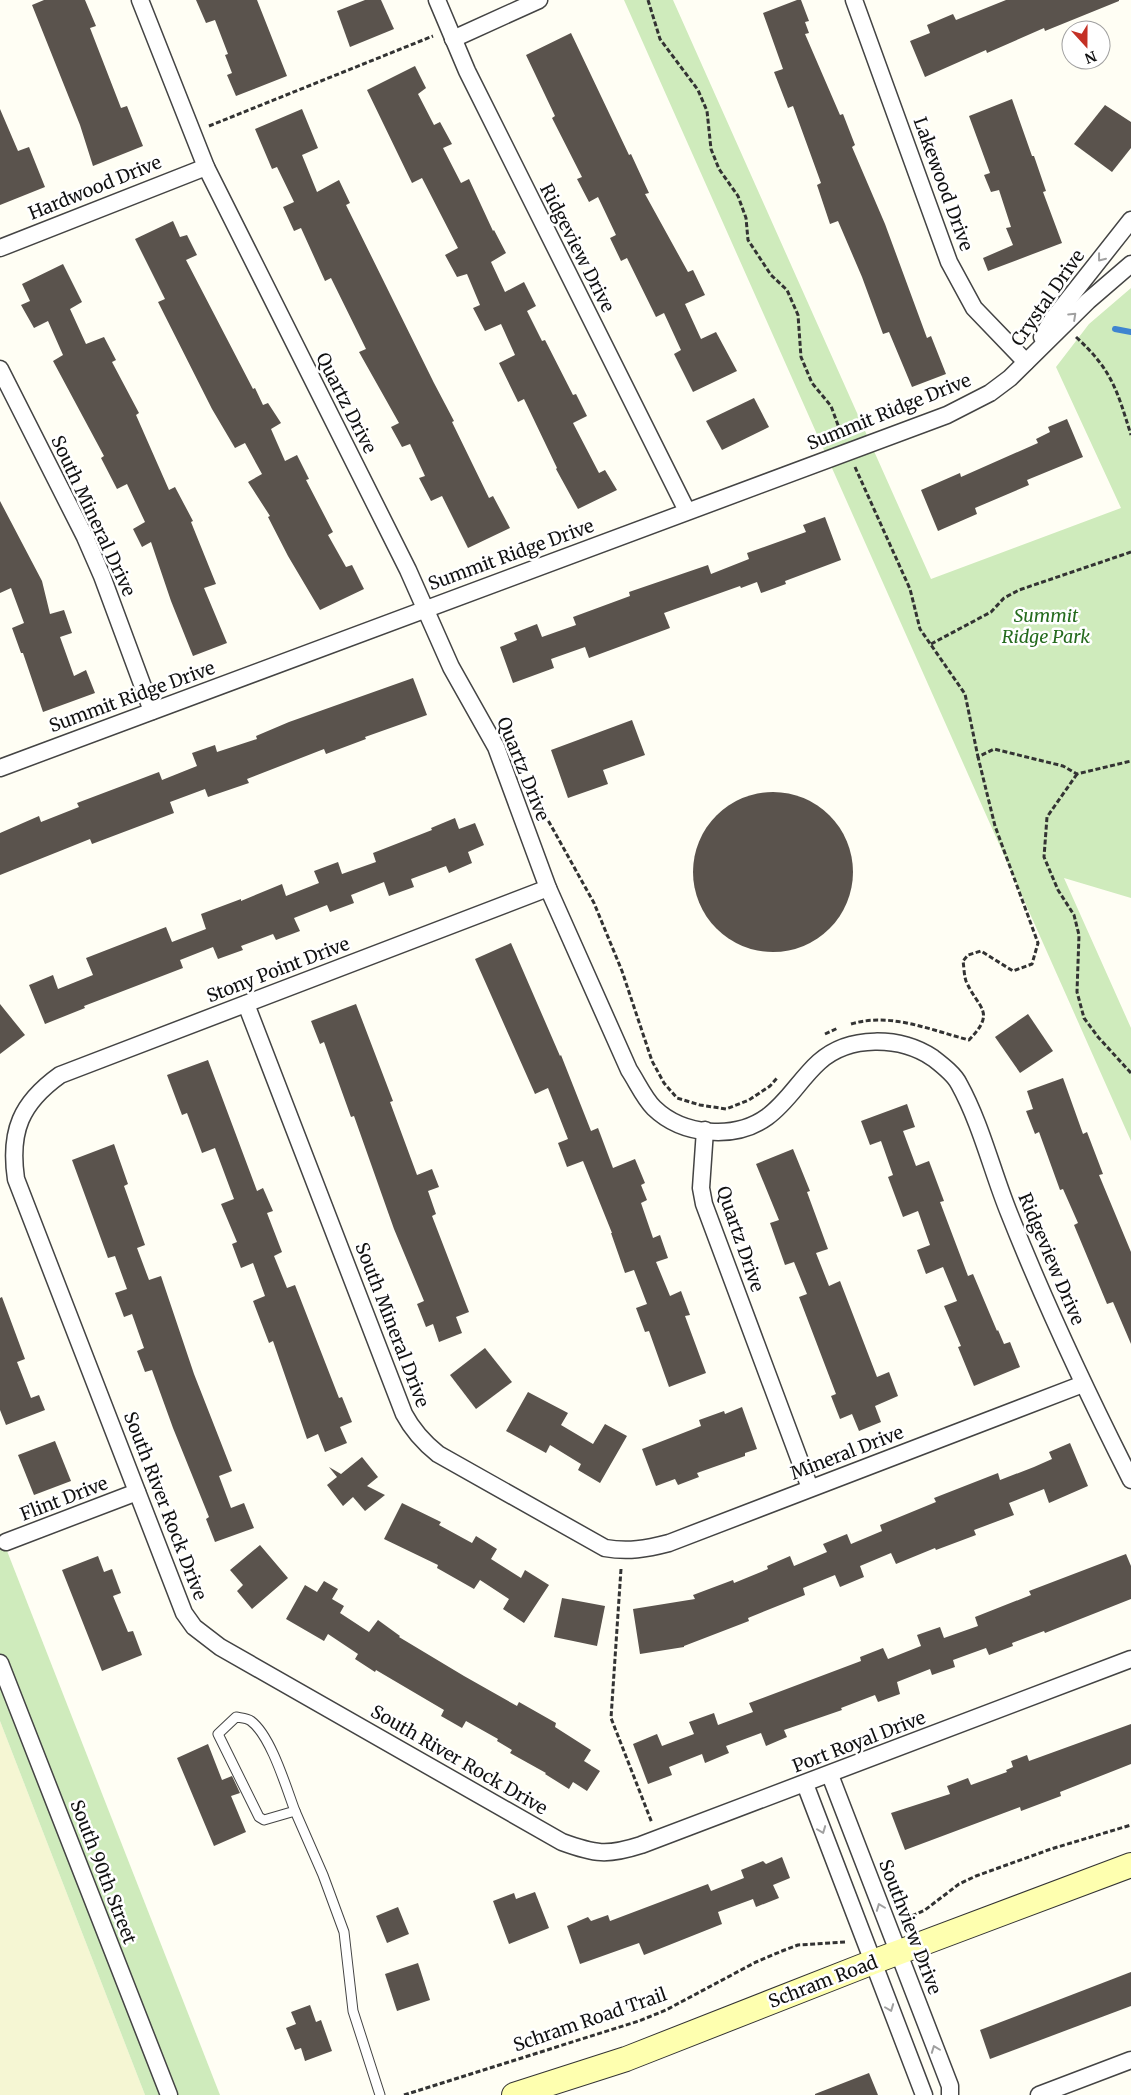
<svg xmlns="http://www.w3.org/2000/svg" width="1131" height="2095" viewBox="0 0 1131 2095" font-family="Merriweather,serif">
	<rect width="100%" height="100%" fill="#fffef4"/>
	<path fill="#f5f6d3" d="M0,1721l145,374h-145z"/>
	<g fill="#cfebbc">
		<path d="M624,0h49l258,579 190,-71 -65,-141 33,-43 42,-36v610l-67,-20 67,150v113z"/>
		<path d="M0,1533l220,562h-75l-145,-374z"/>
	</g>
	<g fill="none" stroke-linecap="round" stroke-linejoin="round">
		<path stroke="#3e84d0" stroke-width="6" d="M1115,329l16,3"/>
	</g>
	<g fill="#5a534d">
		<path d="M44,0h41l11,26 -6,2 31,80 6,-2 16,40 -50,20 -13,-41 -48,-120z"/>
		<path d="M196,0h61l30,76 -51,20 -9,-21 5,-2 -7,-18 3,-1 -13,-34 -9,3z"/>
		<path d="M365,0h16l13,29 -44,18 -13,-36z"/>
		<path d="M797,0h4l8,21 -4,1 4,11 -4,1 35,81 3,-1 12,31 -3,2 33,77 42,114 4,-2 15,38 -34,13 -23,-55 -6,2 -21,-57 -24,-56 -8,3 -13,-39 4,-2 -28,-77 -5,2 -14,-36 9,-3 -20,-56z"/>
		<path d="M1006,0h113v1l-74,30 -1,-3 -57,25 -1,-3 -61,27 -15,-36 20,-8 -3,-8 26,-11 3,6z"/>
		<path d="M571,33l58,122 2,-1 18,39 -4,1 43,78 5,-2 12,25 -20,9 16,35 15,-7 21,39 -44,21 -19,-38 7,-4 -17,-37 -8,4 -29,-59 -6,3 -11,-23 6,-3 -18,-38 -9,5 -12,-23 5,-2 -30,-59 3,-2 -29,-61z"/>
		<path d="M415,66l11,22 -8,6 16,31 6,-3 12,22 -9,4 18,35 8,-4 24,52 1,-1 12,23 -15,9 14,30 19,-10 12,24 -9,5 15,30 3,-1 28,55 3,-1 11,22 -14,7 26,50 6,-3 12,20 -39,19 -22,-40 1,-1 -33,-69 -6,3 -19,-39 16,-8 -14,-31 -16,7 -12,-23 7,-3 -13,-31 -10,3 -12,-22 13,-7 -36,-70 -10,5 -45,-93z"/>
		<path d="M1012,99l20,57h2l12,35 -3,1 19,51 -74,28 -5,-13 30,-13 -7,-17 5,-1 -12,-37 -8,2 -7,-17 6,-2 -21,-57z"/>
		<path d="M1105,105l26,17v26l-19,24 -38,-28z"/>
		<path d="M0,109l18,42 11,-4 16,40 -45,18z"/>
		<path d="M302,109l16,39 -16,7 15,37 22,-12 11,23 -4,2 88,178 20,38 -2,1 37,76 4,-2 17,32 -42,20 -26,-52 -11,5 -12,-23 6,-2 -15,-32 -8,3 -11,-20 8,-4 -40,-71 7,-3 -35,-71 -6,3 -24,-53 -7,3 -11,-24 11,-5 -17,-35 -5,2 -17,-40z"/>
		<path d="M173,221l7,16 7,-2 10,20 -11,5 67,129 2,-1 8,17 5,-2 13,20 -10,6 14,32 12,-6 12,24 -3,1 27,52 -5,3 18,32 6,-2 12,24 -44,21 -32,-54 -20,-39 2,-1 -22,-34 14,-8 -17,-31 -10,5 -23,-39 -54,-107 7,-3 -30,-60z"/>
		<path d="M63,264l19,38 -12,7 16,35 18,-7 12,23 -4,2 27,51 -3,2 33,75 6,-3 18,34 -2,1 25,62 -12,4 23,55 -34,13 -22,-55 -20,-59 -9,5 -9,-18 12,-7 -18,-38 -10,5 -16,-31 3,-2 -51,-95 10,-6 -15,-34 -14,7 -13,-23 9,-4 -8,-17z"/>
		<path d="M754,398l15,29 -47,23 -16,-29z"/>
		<path d="M1067,419l16,38 -56,23 2,5 -54,23 2,6 -39,17 -17,-41 39,-17 1,4 77,-34 -2,-4 14,-7 -2,-5z"/>
		<path d="M0,501l42,80 8,33 14,-4 8,23 -12,4 14,39 12,-6 9,23 -52,19 -20,-59h-2l-9,-25 12,-5 -13,-35 -11,5z"/>
		<path d="M825,517l16,43 -56,21 1,3 -25,9 -4,-11 -16,6 -1,-2 -76,27 6,15 -81,30 -4,-11 -34,12 3,9 -41,15 -13,-36 17,-7 -3,-7 23,-9 5,13 34,-12 -3,-8 57,-21 -1,-4 79,-27 3,9 38,-15 -2,-6 59,-21 -3,-7z"/>
		<path d="M413,678l14,37 -62,22 1,2 -40,15 -2,-5 -77,30 2,4 -41,14 -3,-8 -35,13 4,11 -82,31 -2,-5 -90,36v-42l39,-17 2,6 38,-15 -2,-4 82,-31 3,8 35,-14 -5,-13 23,-8 2,7 40,-13 -1,-3 33,-14z"/>
		<path d="M632,720l13,35 -42,15 5,14 -40,14 -17,-48z"/>
		<circle cx="773" cy="872" r="80"/>
		<path d="M455,818l4,11 16,-6 9,22 -16,7 4,11 -23,10 -3,-7 -35,13 3,8 -25,9 -5,-14 -33,13 3,8 -24,9 -3,-7 -33,13 6,13 -24,9 -3,-6 -32,12 2,4 -25,9 -5,-12 -33,13 3,8 -99,38 1,2 -40,16 -16,-39 24,-10 5,14 35,-14 -7,-17 80,-31 6,15 34,-13 -5,-15 40,-15v2l41,-17 4,12 33,-13 -5,-12 24,-9 4,12 34,-12 -3,-9 59,-23 -1,-2z"/>
		<path d="M511,943l49,113 1,-1 30,76 7,-3 15,40 22,-9 10,24 -4,2 6,15 -6,3 12,35 7,-3 8,23 -12,4 14,34 11,-5 9,24 -5,1 21,57 -37,14 -20,-56 -4,1 -9,-24 11,-4 -13,-34 -9,3 -14,-40h1l-29,-72 -16,6 -9,-24 10,-4 -20,-51 -13,6 -60,-135z"/>
		<path d="M0,1004l25,31 -25,19z"/>
		<path d="M356,1004l37,97 -3,1 27,73 15,-6 7,18 -11,4 8,23 -4,2 37,96 -13,5 6,16 -23,9 -6,-18 -7,3 -9,-23 7,-3 -30,-72 -40,-113 -3,1 -27,-75 -4,2 -9,-23z"/>
		<path d="M1028,1014l25,37 -33,22 -25,-36z"/>
		<path d="M208,1060l49,131 6,-3 10,23 -6,2 15,39 -8,4 13,32 8,-3 44,113 3,-1 10,25 -12,5 7,16 -22,9 -7,-18 -11,5 -34,-98 -4,2 -16,-42 12,-5 -12,-33 -12,5 -9,-24 5,-2 -16,-38 13,-5 -19,-51 -13,5 -15,-40 -5,2 -15,-40z"/>
		<path d="M1063,1078l20,56 4,-2 16,42 -4,1 32,77v92l-18,-42 -6,2 -33,-79 4,-2 -15,-34 -3,1 -21,-58 -4,2 -9,-23 7,-2 -6,-18z"/>
		<path d="M907,1104l8,23 -12,4 13,35 13,-5 15,40 -4,1 28,74 5,-2 24,57 1,-1 6,14 6,-2 10,25 -46,19 -16,-39 3,-1 -17,-40 13,-5 -14,-34 -17,7 -9,-24 13,-5 -12,-34 -15,6 -15,-40 5,-2 -12,-34 -11,4 -9,-24z"/>
		<path d="M114,1144l14,40 -4,2 21,59 -8,3 12,32 12,-4 33,98 38,97 -13,5 12,32 13,-5 10,25 -39,14 -9,-23 3,-2 -36,-89 -21,-58 -7,2 -8,-21 7,-3 -12,-34 -8,3 -9,-24 12,-4 -12,-33 -7,2 -36,-98z"/>
		<path d="M793,1149l17,42 -3,1 21,57 -12,4 13,33 11,-5 37,96 12,-5 9,24 -23,10 6,16 -22,9 -7,-17 -12,5 -9,-23 5,-2 -37,-97 8,-3 -13,-32 -9,3 -15,-42 9,-3 -23,-56z"/>
		<path d="M2,1297l23,62 -8,3 14,36 8,-3 6,15 -39,15 -6,-15v-112z"/>
		<path d="M485,1348l27,34 -36,27 -26,-34z"/>
		<path d="M528,1392l40,21 -7,12 32,19 12,-20 22,12 -27,47 -22,-13 3,-6 -31,-19 -4,8 -40,-22z"/>
		<path d="M742,1407l15,42 -12,4v3l-48,17 2,4 -21,8 -3,-6 -19,7 -14,-37 59,-23 -2,-6 25,-9 1,3z"/>
		<path d="M55,1441l16,40 -37,14 -16,-40z"/>
		<path d="M1070,1443l18,43 -39,17 -5,-14 -35,14 5,12 -40,15 2,5 -40,15 -1,-2 -39,16 -5,-11 -31,13 4,11 -24,10 -5,-12 -32,13 2,7 -57,23 1,3 -65,25v1l-44,7 -7,-45 62,-10 -2,-4 40,-15 1,3 34,-14 -1,-3 23,-10 4,10 33,-14 -4,-8 24,-10 4,10 31,-13 -2,-6 56,-23 -2,-4 64,-25 2,7 34,-13 18,-8 -3,-7z"/>
		<path d="M362,1457l16,20 -11,9 18,9 -20,16 -12,-14 -10,9 -16,-21 10,-8 -8,-10 12,7z"/>
		<path d="M402,1503l39,19 -2,3 33,18 4,-7 21,13 -6,10 30,19 4,-8 24,15 -25,38 -21,-14 6,-10 -29,-19 -6,9 -37,-21 1,-3 -54,-26z"/>
		<path d="M260,1545l28,33 -36,31 -15,-18 6,-6 -13,-15z"/>
		<path d="M1126,1554l5,12v33l-86,34 -1,-2 -32,12 1,3 -24,9 -3,-7 -33,12 2,7 -23,8 -2,-6 -33,13 3,12 -22,8 -3,-7 -34,13 1,2 -58,20 3,7 -21,9 -5,-13 -35,13 3,7 -24,10 -3,-9 -33,13 3,8 -24,9 -15,-40 24,-10 5,12 32,-12 -5,-12 25,-9 4,12 35,-13 -4,-9 112,-42 -1,-4 23,-9 5,11 33,-13 -4,-11 23,-8 4,11 34,-12 -3,-9 56,-22 -2,-4z"/>
		<path d="M98,1556l6,16 8,-3 9,24 -8,3 15,36 5,-1 9,24 -40,16 -40,-101z"/>
		<path d="M324,1581l14,8 -6,10 12,7 -4,7 29,19 9,-12 22,16 -1,1 65,39 53,30 2,-4 37,21 -1,4 36,23 -7,11 16,10 -13,20 -14,-9 -4,7 -24,-15 1,-1 -36,-20 2,-3 -15,-9 1,-2 -32,-18 -4,7 -21,-12 3,-6 -68,-40 -1,2 -20,-13 3,-5 -30,-20 -4,7 -38,-22 19,-34 12,7z"/>
		<path d="M562,1598l43,8 -8,40 -43,-9z"/>
		<path d="M1131,1724v40l-71,28 1,4 -40,15 -1,-4 -115,43 -14,-37 59,-19 -3,-8 21,-8 3,7 36,-13 -1,-2 7,-3 -2,-6 16,-6 2,6z"/>
		<path d="M208,1744l14,36 10,-4 8,17 -9,3 15,36 -32,14 -37,-88z"/>
		<path d="M782,1857l8,21 -17,7 6,13 -23,9 -3,-8 -35,13 4,12 -78,31 -5,-12 -59,21 -13,-38 21,-9 3,4 17,-6 2,6 98,-37 3,7 33,-13 -3,-8 22,-9 3,3z"/>
		<path d="M535,1892l14,36 -40,16 -16,-43 21,-8 2,6z"/>
		<path d="M398,1907l11,27 -22,9 -11,-27z"/>
		<path d="M418,1963l12,37 -33,11 -12,-37z"/>
		<path d="M1131,1972v34l-141,53 -10,-29z"/>
		<path d="M310,2005l6,17 5,-2 11,31 -27,10 -4,-13 -6,2 -9,-22 10,-4 -5,-12z"/>
		<path d="M869,2073l9,22h-63v-1z"/>
	</g>
	<g fill="none" stroke-linecap="round" stroke-linejoin="round">
		<defs>
			<g id="lane">
				<path d="M236,1717c5,1 11,1 15,4 20,15 35,66 44,90l-31,9 -5,-3 -41,-83z"/>
				<path d="M295,1811l28,64 21,57 9,79 27,84"/>
			</g>
			<g id="street">
				<path d="M140,0l66,167 202,403 43,97 45,80 52,141 81,182c8,12 15,28 25,38 29,28 81,32 113,9 21,-15 33,-38 52,-55 30,-27 81,-26 114,-4 9,7 21,16 26,26 22,40 33,87 50,129 36,91 78,180 122,267"/>
				<path d="M437,0l30,71 220,440"/>
				<path d="M854,0l95,262 25,46 52,54"/>
				<path d="M453,39l86,-39"/>
				<path d="M0,248l206,-81"/>
				<path d="M1042,337l10,-17 79,-100"/>
				<path d="M0,369l85,168 17,39 50,135"/>
				<path d="M0,768l947,-353 43,-22 20,-15 78,-77 43,-37"/>
				<path d="M548,888l-488,187c-39,28 -51,56 -44,104l168,434 10,14 26,20 342,195c33,12 45,14 79,3l490,-186"/>
				<path d="M246,1004l158,410c9,17 19,28 34,40l167,94c23,4 41,1 64,-5l414,-159"/>
				<path d="M705,1130l-4,58 3,16 106,284"/>
				<path d="M6,1542l131,-50"/>
				<path d="M0,1663l169,432"/>
				<path d="M830,1775l120,311v9"/>
				<path d="M805,1784l119,311"/>
				<path d="M1039,2095l92,-35"/>
			</g>
			<path id="secondary" d="M514,2095l112,-36 247,-97 258,-97"/>
		</defs>
		<use href="#lane" stroke="#444" stroke-width="11"/>
		<use href="#street" stroke="#444" stroke-width="19"/>
		<use href="#secondary" stroke="#333" stroke-width="26"/>
		<g stroke="#333" stroke-width="3" stroke-dasharray="5 2.5" stroke-linecap="butt">
			<path d="M648,0l12,39 38,51 9,21 4,38 8,20 19,27 8,22 2,22 23,35 16,15 11,25 3,42 11,26 19,23 11,30"/>
			<path d="M209,126l224,-90"/>
			<path d="M1076,337c36,33 41,53 55,98"/>
			<path d="M855,467l55,122 10,40 45,65 13,63 16,-8 69,17 14,8 54,-13"/>
			<path d="M931,644l60,-32 13,-14 15,-8 112,-38"/>
			<path d="M1077,774l-30,43 -3,40 14,33 16,25 5,20 -2,57 7,26 14,19 33,36"/>
			<path d="M536,805l3,-1 55,99 28,68 30,90 12,22 13,15 23,7 26,4 23,-9 21,-14 7,-8"/>
			<path d="M851,1024c40,-12 79,6 118,16 28,-29 9,-31 -3,-59 -2,-6 -2,-14 -3,-20l5,-6 13,-4 32,20 19,-7 6,-21 -43,-117 -17,-69"/>
			<path d="M825,1034l13,-6"/>
			<path d="M621,1569l-10,149 41,105"/>
			<path d="M905,1919l20,-9 34,-26 17,-8 75,-27 80,-24"/>
			<path d="M404,2095l235,-74 27,-11 90,-48 26,-11 16,-6 47,-3"/>
		</g>
		<use href="#lane" stroke="#fff" stroke-width="9"/>
		<use href="#street" stroke="#fff" stroke-width="16"/>
		<use href="#secondary" stroke="#feffaf" stroke-width="24"/>
	</g>
	<defs><path id="oneway-chevron" d="M-2-3.5L2.5 0L-2 3.5" fill="none" stroke-width="1.6" stroke-linecap="round" stroke-linejoin="round" transform="scale(1.25)"/></defs>
	<g stroke="#a0a0a0">
		<use href="#oneway-chevron" transform="translate(1101 258) rotate(128)"/>
		<use href="#oneway-chevron" transform="translate(1073 316) rotate(-43)"/>
		<use href="#oneway-chevron" transform="translate(822 1830) rotate(69)"/>
		<use href="#oneway-chevron" transform="translate(880 1907) rotate(-111)"/>
		<use href="#oneway-chevron" transform="translate(890 2008) rotate(69)"/>
		<use href="#oneway-chevron" transform="translate(935 2049) rotate(-111)"/>
	</g>
	<g text-anchor="middle" stroke-width="5" stroke-linejoin="round" paint-order="stroke">
		<g font-size="18" fill="#111" stroke="#fff">
			<text transform="translate(943 184) rotate(70)" y="6">Lakewood Drive</text>
			<text transform="translate(95 188) rotate(-22)" y="6">Hardwood Drive</text>
			<text transform="translate(577 248) rotate(63)" y="6">Ridgeview Drive</text>
			<text transform="translate(1048 298) rotate(-55)" y="6">Crystal Drive</text>
			<text transform="translate(346 403) rotate(63)" y="6">Quartz Drive</text>
			<text transform="translate(889 412) rotate(-22)" y="6">Summit Ridge Drive</text>
			<text transform="translate(93 516) rotate(65)" y="6">South Mineral Drive</text>
			<text transform="translate(511 555) rotate(-20)" y="6">Summit Ridge Drive</text>
			<text transform="translate(132 697) rotate(-20)" y="6">Summit Ridge Drive</text>
			<text transform="translate(523 769) rotate(68)" y="6">Quartz Drive</text>
			<text transform="translate(278 970) rotate(-21)" y="6">Stony Point Drive</text>
			<text transform="translate(740 1239) rotate(71)" y="6">Quartz Drive</text>
			<text transform="translate(1051 1259) rotate(67)" y="6">Ridgeview Drive</text>
			<text transform="translate(392 1325) rotate(69)" y="6">South Mineral Drive</text>
			<text transform="translate(847 1453) rotate(-21)" y="6">Mineral Drive</text>
			<text transform="translate(64 1499) rotate(-21)" y="6">Flint Drive</text>
			<text transform="translate(165 1506) rotate(69)" y="6">South River Rock Drive</text>
			<text transform="translate(859 1742) rotate(-21)" y="6">Port Royal Drive</text>
			<text transform="translate(459 1760) rotate(30)" y="6">South River Rock Drive</text>
			<text transform="translate(103 1872) rotate(69)" y="6">South 90th Street</text>
			<text transform="translate(910 1927) rotate(69)" y="6">Southview Drive</text>
			<text transform="translate(823 1982) rotate(-21)" y="6">Schram Road</text>
			<text transform="translate(590 2020) rotate(-19)" y="6">Schram Road Trail</text>
		</g>
		<g font-size="18" font-style="italic" fill="#256b1e" stroke="#fff">
			<text x="1046" y="622">Summit<tspan x="1046" dy="21">Ridge Park</tspan></text>
		</g>
	</g>
	<g transform="translate(1086 45) rotate(159)"><circle r="24" fill="#ffffff" stroke="#a0a0a0"/>
	<path d="M0-4L9 19L0 12L-9 19Z" fill="#c43025"/>
	<text y="-8" font-size="14" font-weight="bold" text-anchor="middle" fill="#111111">N</text>
	</g>
</svg>
